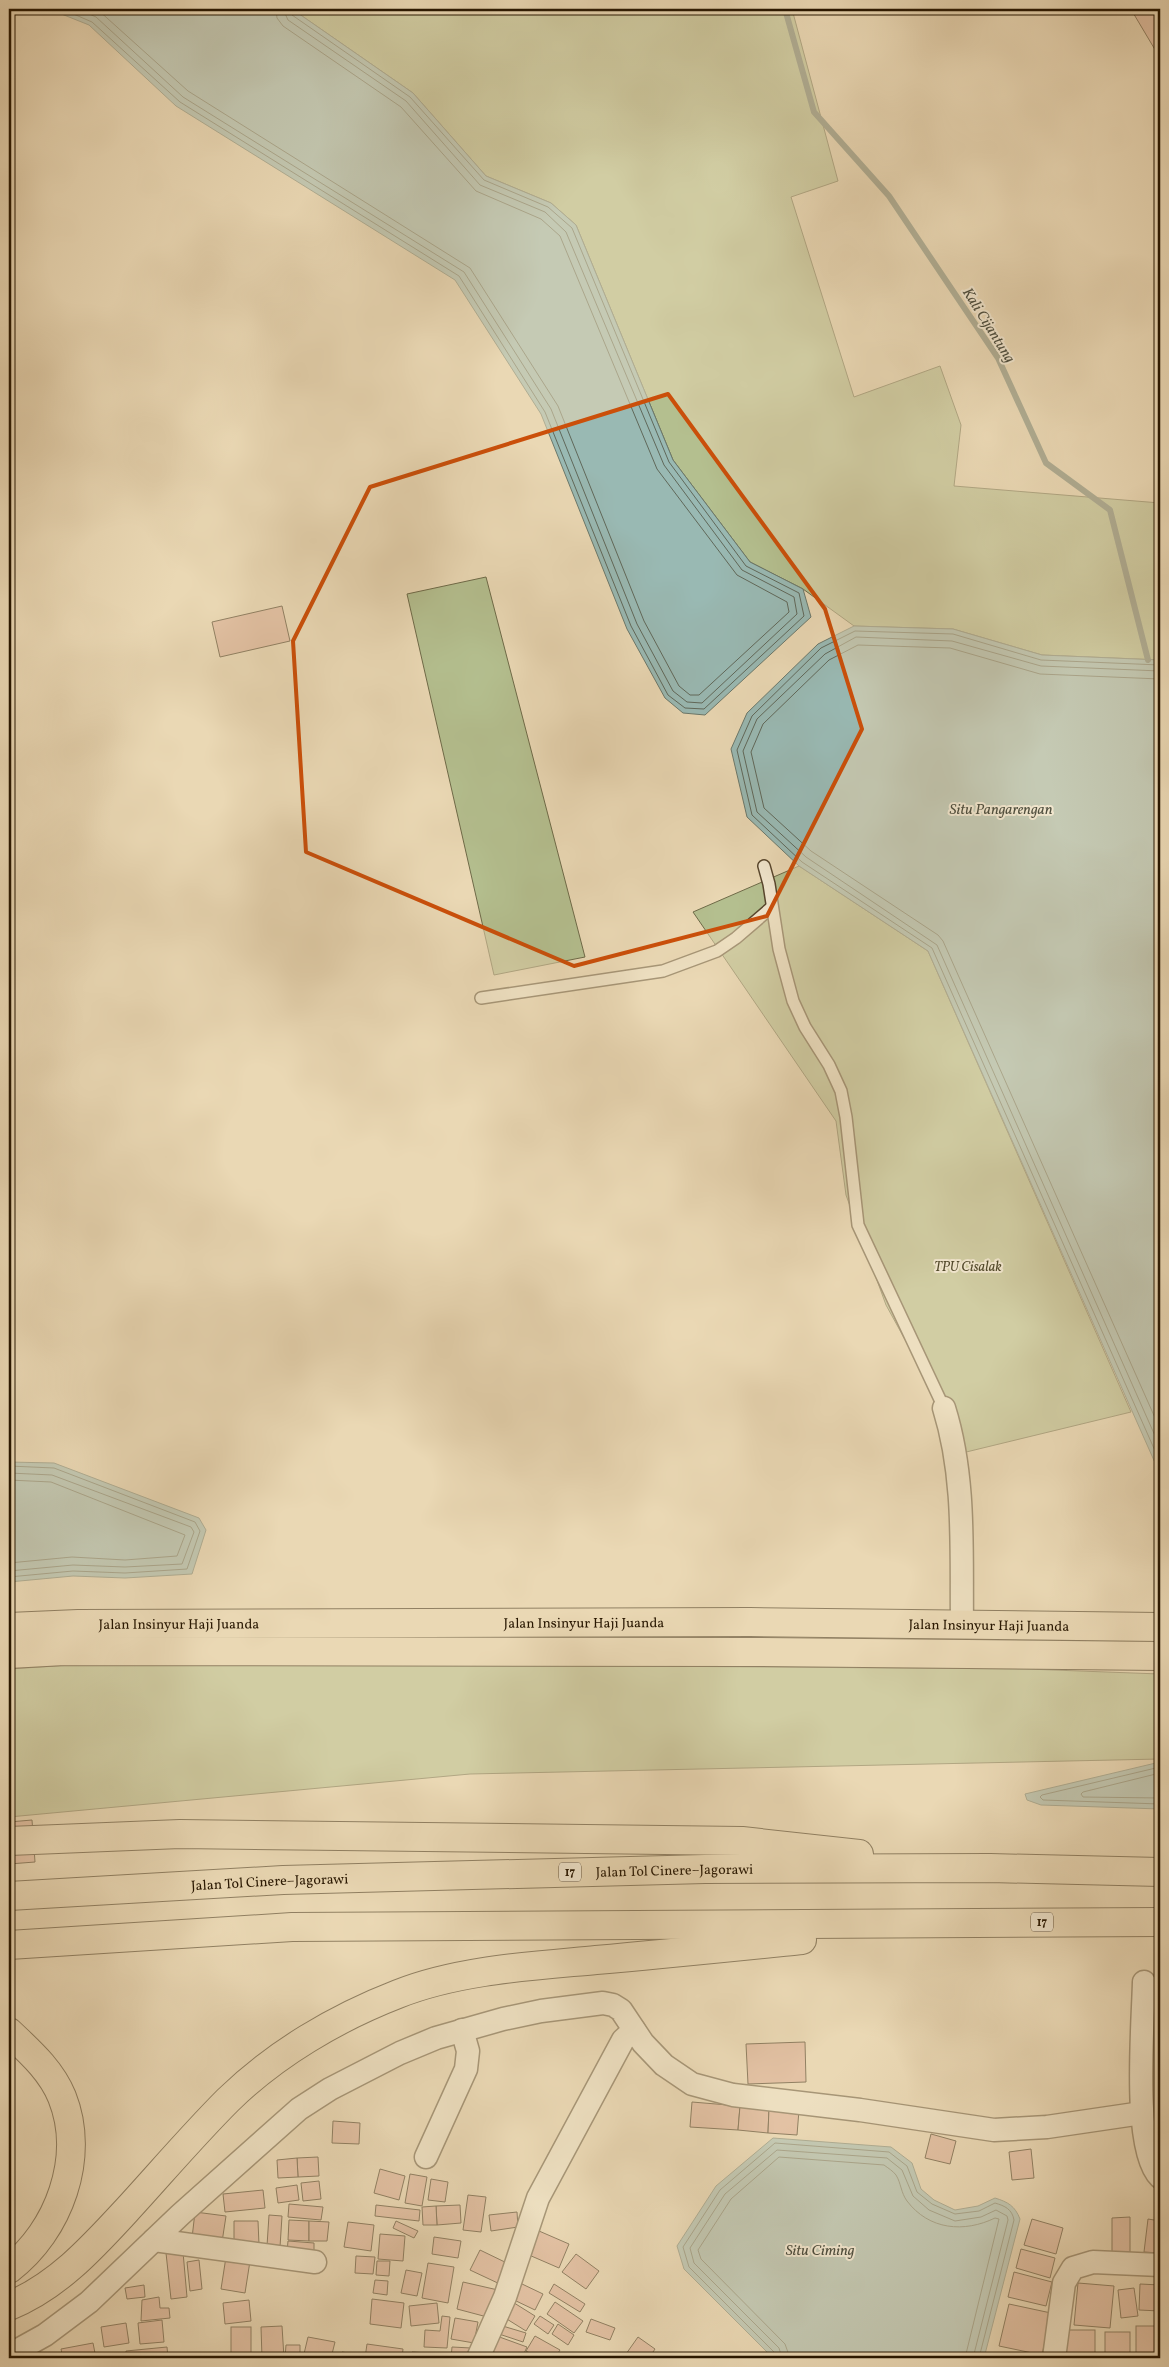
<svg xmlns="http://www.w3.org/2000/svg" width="1169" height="2367" viewBox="0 0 1169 2367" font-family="Vollkorn,serif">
	<rect width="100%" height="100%" fill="#ead8b4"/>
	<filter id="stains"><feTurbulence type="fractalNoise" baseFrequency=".004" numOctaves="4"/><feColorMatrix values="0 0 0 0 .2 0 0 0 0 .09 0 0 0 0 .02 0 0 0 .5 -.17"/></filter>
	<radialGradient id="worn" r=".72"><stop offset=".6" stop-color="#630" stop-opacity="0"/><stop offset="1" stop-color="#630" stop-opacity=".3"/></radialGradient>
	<g fill="#b4bf8f" stroke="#6e6a48">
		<path d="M292,9h500l46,172 -47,16 63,200 86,-31 21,59 -7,61 206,17v157l-118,-5 -89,-26 -99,-3 -51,-37 -53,-27 -77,-102 -97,-235 -25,-22 -65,-27 -73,-83z"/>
		<path d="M486,577l99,380 -91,18 -87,-381z"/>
		<path d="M799,866l129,85 203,461 -173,42 -15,-45 -57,-104 -40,-110 -10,-74 -143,-209z"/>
		<path d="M119,1662l907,7 134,5v85l-690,15 -461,43v-148z"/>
	</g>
	<g fill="#99b9b3" stroke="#6b786b">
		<path d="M49,9h243l121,84 73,83 65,27 25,22 97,235 77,102 53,27 8,28 -106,98 -22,-2 -18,-15 -38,-69 -86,-215 -86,-134 -279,-174 -87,-81z"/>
		<path d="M854,626l99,3 89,26 118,5v814l-232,-523 -129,-85 -52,-49 -16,-68 16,-36 71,-69z"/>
		<path d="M9,1462l45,1 145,55 7,12 -14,44 -67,4 -52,-2 -64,6z"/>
		<path d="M1160,1762v47l-119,-4 -14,-5 -2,-6z"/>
		<path d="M773,2138l118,9 21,16 9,26 13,11 21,10 23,-4 17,-8c13,4 20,8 25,21l-36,139h-211l-89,-89 -7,-23 39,-60z"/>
	</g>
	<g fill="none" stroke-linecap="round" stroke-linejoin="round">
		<g stroke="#60685a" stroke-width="1">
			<path d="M62,9l30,13 88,80 279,174 86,136 86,214 37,69 17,13 19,1 100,-93 -5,-23 -53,-27 -77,-104 -97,-234 -24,-21 -64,-27 -74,-83 -118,-82 -3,-6"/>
			<path d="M78,9l18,8 87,80 281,175 87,137 86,215 36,67 14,11 15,1 95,-89 -3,-17 -52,-27 -78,-105 -98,-233 -21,-20 -65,-27 -74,-84 -118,-81 -5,-11"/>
			<path d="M97,9l91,82 282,177 88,138 86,215 35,65 11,9h9l90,-83 -2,-10 -50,-27 -80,-106 -97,-233 -19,-17 -65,-28 -75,-84 -118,-81 -6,-8 -1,-9"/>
			<path d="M1160,665l-119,-5 -88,-26 -98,-3 -34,17 -69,68 -15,34 15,65 50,47 130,86 228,514"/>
			<path d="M1160,671l-119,-5 -89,-25 -96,-4 -31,17 -68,65 -14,32 14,61 49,45 131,88 223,502"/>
			<path d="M1160,679l-120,-5 -90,-26 -92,-3 -29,15 -66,64 -12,28 13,56 47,43 127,84 5,6 217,488"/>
			<path d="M9,1466l45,2 141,54 5,9 -13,38 -62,4 -52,-2 -64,6"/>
			<path d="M9,1473l43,2 139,52 3,5 -12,32 -57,3 -52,-2 -64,6"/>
			<path d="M9,1480l42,2 134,53 -8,21 -52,4 -53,-3 -63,6"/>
			<path d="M1160,1767l-118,28 -2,2 3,3 117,4"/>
			<path d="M1160,1773l-77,19 -2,2 2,3 77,1"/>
			<path d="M776,2358l-1,-5 -86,-86 -6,-20 37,-57 55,-47 114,9 18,14 10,26 15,12 23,10 24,-3 16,-8c10,3 17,6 19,17l-35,138"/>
			<path d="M782,2358l-3,-10 -85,-85 -4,-15 35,-54 52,-44 110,8 15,12 11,26 16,14 26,11 26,-4 15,-7 11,6 1,4 -35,138"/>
			<path d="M790,2358l-5,-14 -84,-85 -3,-9 33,-51 48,-42 105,8c4,3 9,6 12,10 5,8 5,18 11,26 22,29 57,32 88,17l4,1 -34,139"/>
		</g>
		<path stroke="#6b786b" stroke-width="6" d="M785,9l29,103 75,84 109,162 48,105 64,47 38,150"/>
	</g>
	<g fill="#dca791" stroke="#271600">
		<path d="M1136,9h24v42l-3,2 -25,-42z"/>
		<path d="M282,606l8,35 -70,16 -8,-35z"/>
		<path d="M32,1820l3,42 -26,2v-42z"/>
		<path d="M805,2042l1,40 -58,2 -2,-40z"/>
		<path d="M692,2102l48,4 -2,24 -48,-3z"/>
		<path d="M740,2106l29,2 -1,25 -30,-3z"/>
		<path d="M769,2108l30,2 -2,25 -29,-2z"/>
		<path d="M333,2121l27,2 -1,21 -27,-1z"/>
		<path d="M931,2134l25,7 -6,23 -25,-6z"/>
		<path d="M1031,2149l3,29 -22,2 -3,-28z"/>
		<path d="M318,2157l1,19 -21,1 -1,-19z"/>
		<path d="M297,2158l1,19 -20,1 -1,-18z"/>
		<path d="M380,2169l25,7 -6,24 -25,-7z"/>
		<path d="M410,2174l17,3 -5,29 -17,-3z"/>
		<path d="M431,2179l17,3 -3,20 -17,-2z"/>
		<path d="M319,2181l2,18 -18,2 -2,-18z"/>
		<path d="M297,2185l2,15 -21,3 -2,-15z"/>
		<path d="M263,2190l2,18 -40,4 -2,-18z"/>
		<path d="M468,2195l18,2 -5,35 -18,-2z"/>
		<path d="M289,2204l34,3 -2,13 -33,-3z"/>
		<path d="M376,2205l44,5 -1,11 -44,-5z"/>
		<path d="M460,2205l1,18 -24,2 -1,-19z"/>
		<path d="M436,2206l1,19h-14l-1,-18z"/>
		<path d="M195,2212l31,4 -4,26 -30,-4z"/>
		<path d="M517,2212l1,15 -27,4 -2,-16z"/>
		<path d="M269,2215l13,1 -2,31 -13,-1z"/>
		<path d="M1130,2217v36h-18v-35z"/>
		<path d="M1032,2219l31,9 -7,26 -32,-9z"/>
		<path d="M1148,2219l12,2v32l-16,-1z"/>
		<path d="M289,2220l20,1v20l-21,-1z"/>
		<path d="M234,2221h24l1,24 -25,1z"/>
		<path d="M309,2221l20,1 -2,19h-18z"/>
		<path d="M396,2221l22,10 -4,7 -21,-10z"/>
		<path d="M348,2222l26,3 -3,26 -27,-4z"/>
		<path d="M539,2231l30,13 -10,24 -30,-13z"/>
		<path d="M380,2234l25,2 -2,25 -25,-2z"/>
		<path d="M434,2237l27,4 -3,17 -26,-4z"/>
		<path d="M288,2241l26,2v11l-27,-2z"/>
		<path d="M1021,2249l34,9 -5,20 -34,-10z"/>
		<path d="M480,2250l31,15 -9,20 -32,-15z"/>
		<path d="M183,2252l4,45 -16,2 -5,-46z"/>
		<path d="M576,2254l23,17 -13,18 -24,-17z"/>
		<path d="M356,2256l19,1 -2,17 -18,-1z"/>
		<path d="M226,2257l24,4 -5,32 -24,-4z"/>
		<path d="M199,2260l3,29 -12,2 -3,-29z"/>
		<path d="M377,2261h13l-1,15 -13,-1z"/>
		<path d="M428,2263l26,4 -6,36 -26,-5z"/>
		<path d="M406,2270l16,3 -5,23 -16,-3z"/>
		<path d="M1014,2272l38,10 -6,24 -38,-9z"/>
		<path d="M375,2280l13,1 -1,14 -14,-2z"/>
		<path d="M463,2282l35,8 -7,28 -34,-9z"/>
		<path d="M520,2283l23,11 -8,16 -23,-11z"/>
		<path d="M1078,2283l36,3 -4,42 -36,-3z"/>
		<path d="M554,2284l31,20 -5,8 -31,-19z"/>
		<path d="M1140,2284l20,1v26l-21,-1z"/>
		<path d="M144,2285l1,12 -18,2 -2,-11z"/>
		<path d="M1134,2288l4,28 -17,2 -3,-28z"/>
		<path d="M159,2297l1,11h9l1,10 -29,3 1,-21z"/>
		<path d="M372,2299l32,4 -3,25 -31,-4z"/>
		<path d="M249,2300l2,21 -26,3 -2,-21z"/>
		<path d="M511,2301l24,15 -9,15 -24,-15z"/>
		<path d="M555,2302l28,19 -9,12 -27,-19z"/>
		<path d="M437,2303l2,20 -28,3 -2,-20z"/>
		<path d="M1009,2304l42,9 -9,42 -43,-9z"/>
		<path d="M442,2316l8,1 -3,31 -23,-1 1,-17 15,1z"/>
		<path d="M540,2316l14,9 -6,9 -14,-10z"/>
		<path d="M455,2318l23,4 -4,21 -23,-4z"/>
		<path d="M591,2319l24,9 -5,12 -24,-8z"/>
		<path d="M162,2320l2,22 -24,2 -2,-21z"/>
		<path d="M126,2323l3,20 -25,4 -3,-20z"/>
		<path d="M496,2324l30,9 -3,9 -30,-10z"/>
		<path d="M558,2324l16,11 -6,10 -16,-11z"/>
		<path d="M282,2326l2,32h-22l-1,-31z"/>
		<rect x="1136" y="2326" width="24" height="32"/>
		<rect x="231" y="2327" width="20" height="31"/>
		<rect x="1065" y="2330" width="30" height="28"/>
		<rect x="1105" y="2332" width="25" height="26"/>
		<path d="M494,2335l33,12 -5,11h-16l-18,-6z"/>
		<path d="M535,2336l25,14 -5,8h-16l-13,-7z"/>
		<path d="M308,2337l27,5 -4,16h-28z"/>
		<path d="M638,2337l17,12 -6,9h-16l-7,-4z"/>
		<path d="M93,2343l3,15h-33l-2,-9z"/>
		<path d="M367,2344l36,5 -1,9h-37z"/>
		<path d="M286,2345h14v13h-15z"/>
		<path d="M167,2347l1,11h-42v-7z"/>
		<path d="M452,2347l19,1 -1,10h-19z"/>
		<path d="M342,2352l19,3 -1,3h-19z"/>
		<path d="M412,2352l35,2v4h-35z"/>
		<path d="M996,2353l30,5h-31z"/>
	</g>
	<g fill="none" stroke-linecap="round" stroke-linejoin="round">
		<defs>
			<g id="service">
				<path d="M764,866l5,18 10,65 14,52 12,26 24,38 12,26 5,26 12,108 86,183"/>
				<path d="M481,998l182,-27 54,-20 19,-13 36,-31"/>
			</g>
			<g id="minor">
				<path d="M944,1408c22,70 17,145 18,217"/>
				<path d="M1144,1982c-1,42 -12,169 16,195"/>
				<path d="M426,2157l40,-88 2,-18 -6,-21"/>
				<path d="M154,2240l161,22"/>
				<path d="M9,2355l36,-20 44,-33 91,-87 119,-106 31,-20 70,-36 36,-15 67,-19 38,-8 62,-8 10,2 8,5 22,33 21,22 28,19 41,11 127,15 134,20 53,-3 95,-14"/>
				<path d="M478,2358l27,-61 33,-99 85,-158 11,-10"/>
				<path d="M1054,2358l10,-75 9,-15 20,-6 67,3"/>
			</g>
			<g id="trunk">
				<path id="s1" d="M9,1627l69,-3 672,-2 410,5"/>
				<path d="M9,1654l55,-3 689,1 407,4"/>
			</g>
			<g id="motorway">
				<path d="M9,1841l171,-7 562,7 117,13"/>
				<path id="s2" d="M9,1896l274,-16 422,-11 285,-1 170,4"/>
				<path d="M9,1945l283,-18 868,-5"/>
				<path d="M9,2032c20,19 42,38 53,65 24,60 -3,134 -53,172"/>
				<path d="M9,2306c47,-19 82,-57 116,-94 34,-37 67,-76 103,-112 47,-46 108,-82 170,-106 60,-24 134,-28 198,-34 69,-6 137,-13 206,-20"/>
			</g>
		</defs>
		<use href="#service" stroke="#58462d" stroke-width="14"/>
		<use href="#minor" stroke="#58462d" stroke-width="25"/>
		<use href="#trunk" stroke="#271600" stroke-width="30"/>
		<use href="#motorway" stroke="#271600" stroke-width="30"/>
		<use href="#service" stroke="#f1e6ce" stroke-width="11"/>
		<use href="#minor" stroke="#f1e6ce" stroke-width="22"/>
		<use href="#trunk" stroke="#ead8b4" stroke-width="28"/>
		<use href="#motorway" stroke="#ead8b4" stroke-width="28"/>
	</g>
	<path d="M0 0H1169V2367H0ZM668,394l157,215 37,120 -95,187 -193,50 -268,-114 -13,-211 77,-154z" fill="#ead8b4" fill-opacity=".55" fill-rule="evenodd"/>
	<path fill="none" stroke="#cb4f0a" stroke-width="4" stroke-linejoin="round" d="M668,394l157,215 37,120 -95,187 -193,50 -268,-114 -13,-211 77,-154z"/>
	<g text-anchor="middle" stroke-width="4" stroke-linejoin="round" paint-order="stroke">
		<g fill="#f1e6ce" stroke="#64543e" stroke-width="1">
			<rect x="559" y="1862.5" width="22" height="19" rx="4"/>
			<rect x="1031" y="1912.5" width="22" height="19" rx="4"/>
		</g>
		<g font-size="12" font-weight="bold" fill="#271600">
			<text x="570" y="1876">17</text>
			<text x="1042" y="1926">17</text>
		</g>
		<g font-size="14" font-style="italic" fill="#51492b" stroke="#f1e6ce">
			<text x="968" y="1271">TPU Cisalak</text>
		</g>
		<g font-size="14" fill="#271600" stroke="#f1e6ce">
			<text dy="5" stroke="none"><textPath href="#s1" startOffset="575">Jalan Insinyur Haji Juanda</textPath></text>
			<text dy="5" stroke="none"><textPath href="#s1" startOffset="170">Jalan Insinyur Haji Juanda</textPath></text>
			<text dy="5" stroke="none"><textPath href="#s1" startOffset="980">Jalan Insinyur Haji Juanda</textPath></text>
			<text dy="5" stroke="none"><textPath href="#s2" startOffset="666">Jalan Tol Cinere–Jagorawi</textPath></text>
			<text dy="5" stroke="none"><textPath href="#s2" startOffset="261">Jalan Tol Cinere–Jagorawi</textPath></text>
		</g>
		<g font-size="15" font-style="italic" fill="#4f4f3f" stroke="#f1e6ce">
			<text transform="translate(989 325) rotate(58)" y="5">Kali Cijantung</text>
			<text x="1001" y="814">Situ Pangarengan</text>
			<text x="820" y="2255">Situ Ciming</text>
		</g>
	</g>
	<rect width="1169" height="2367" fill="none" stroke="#ead8b4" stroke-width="30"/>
	<rect x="10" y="10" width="1149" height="2347" fill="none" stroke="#271600" stroke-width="2.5"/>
	<rect x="15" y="15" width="1139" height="2337" fill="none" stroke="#271600"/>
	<rect width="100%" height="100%" filter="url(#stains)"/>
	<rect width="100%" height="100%" fill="url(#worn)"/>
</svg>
